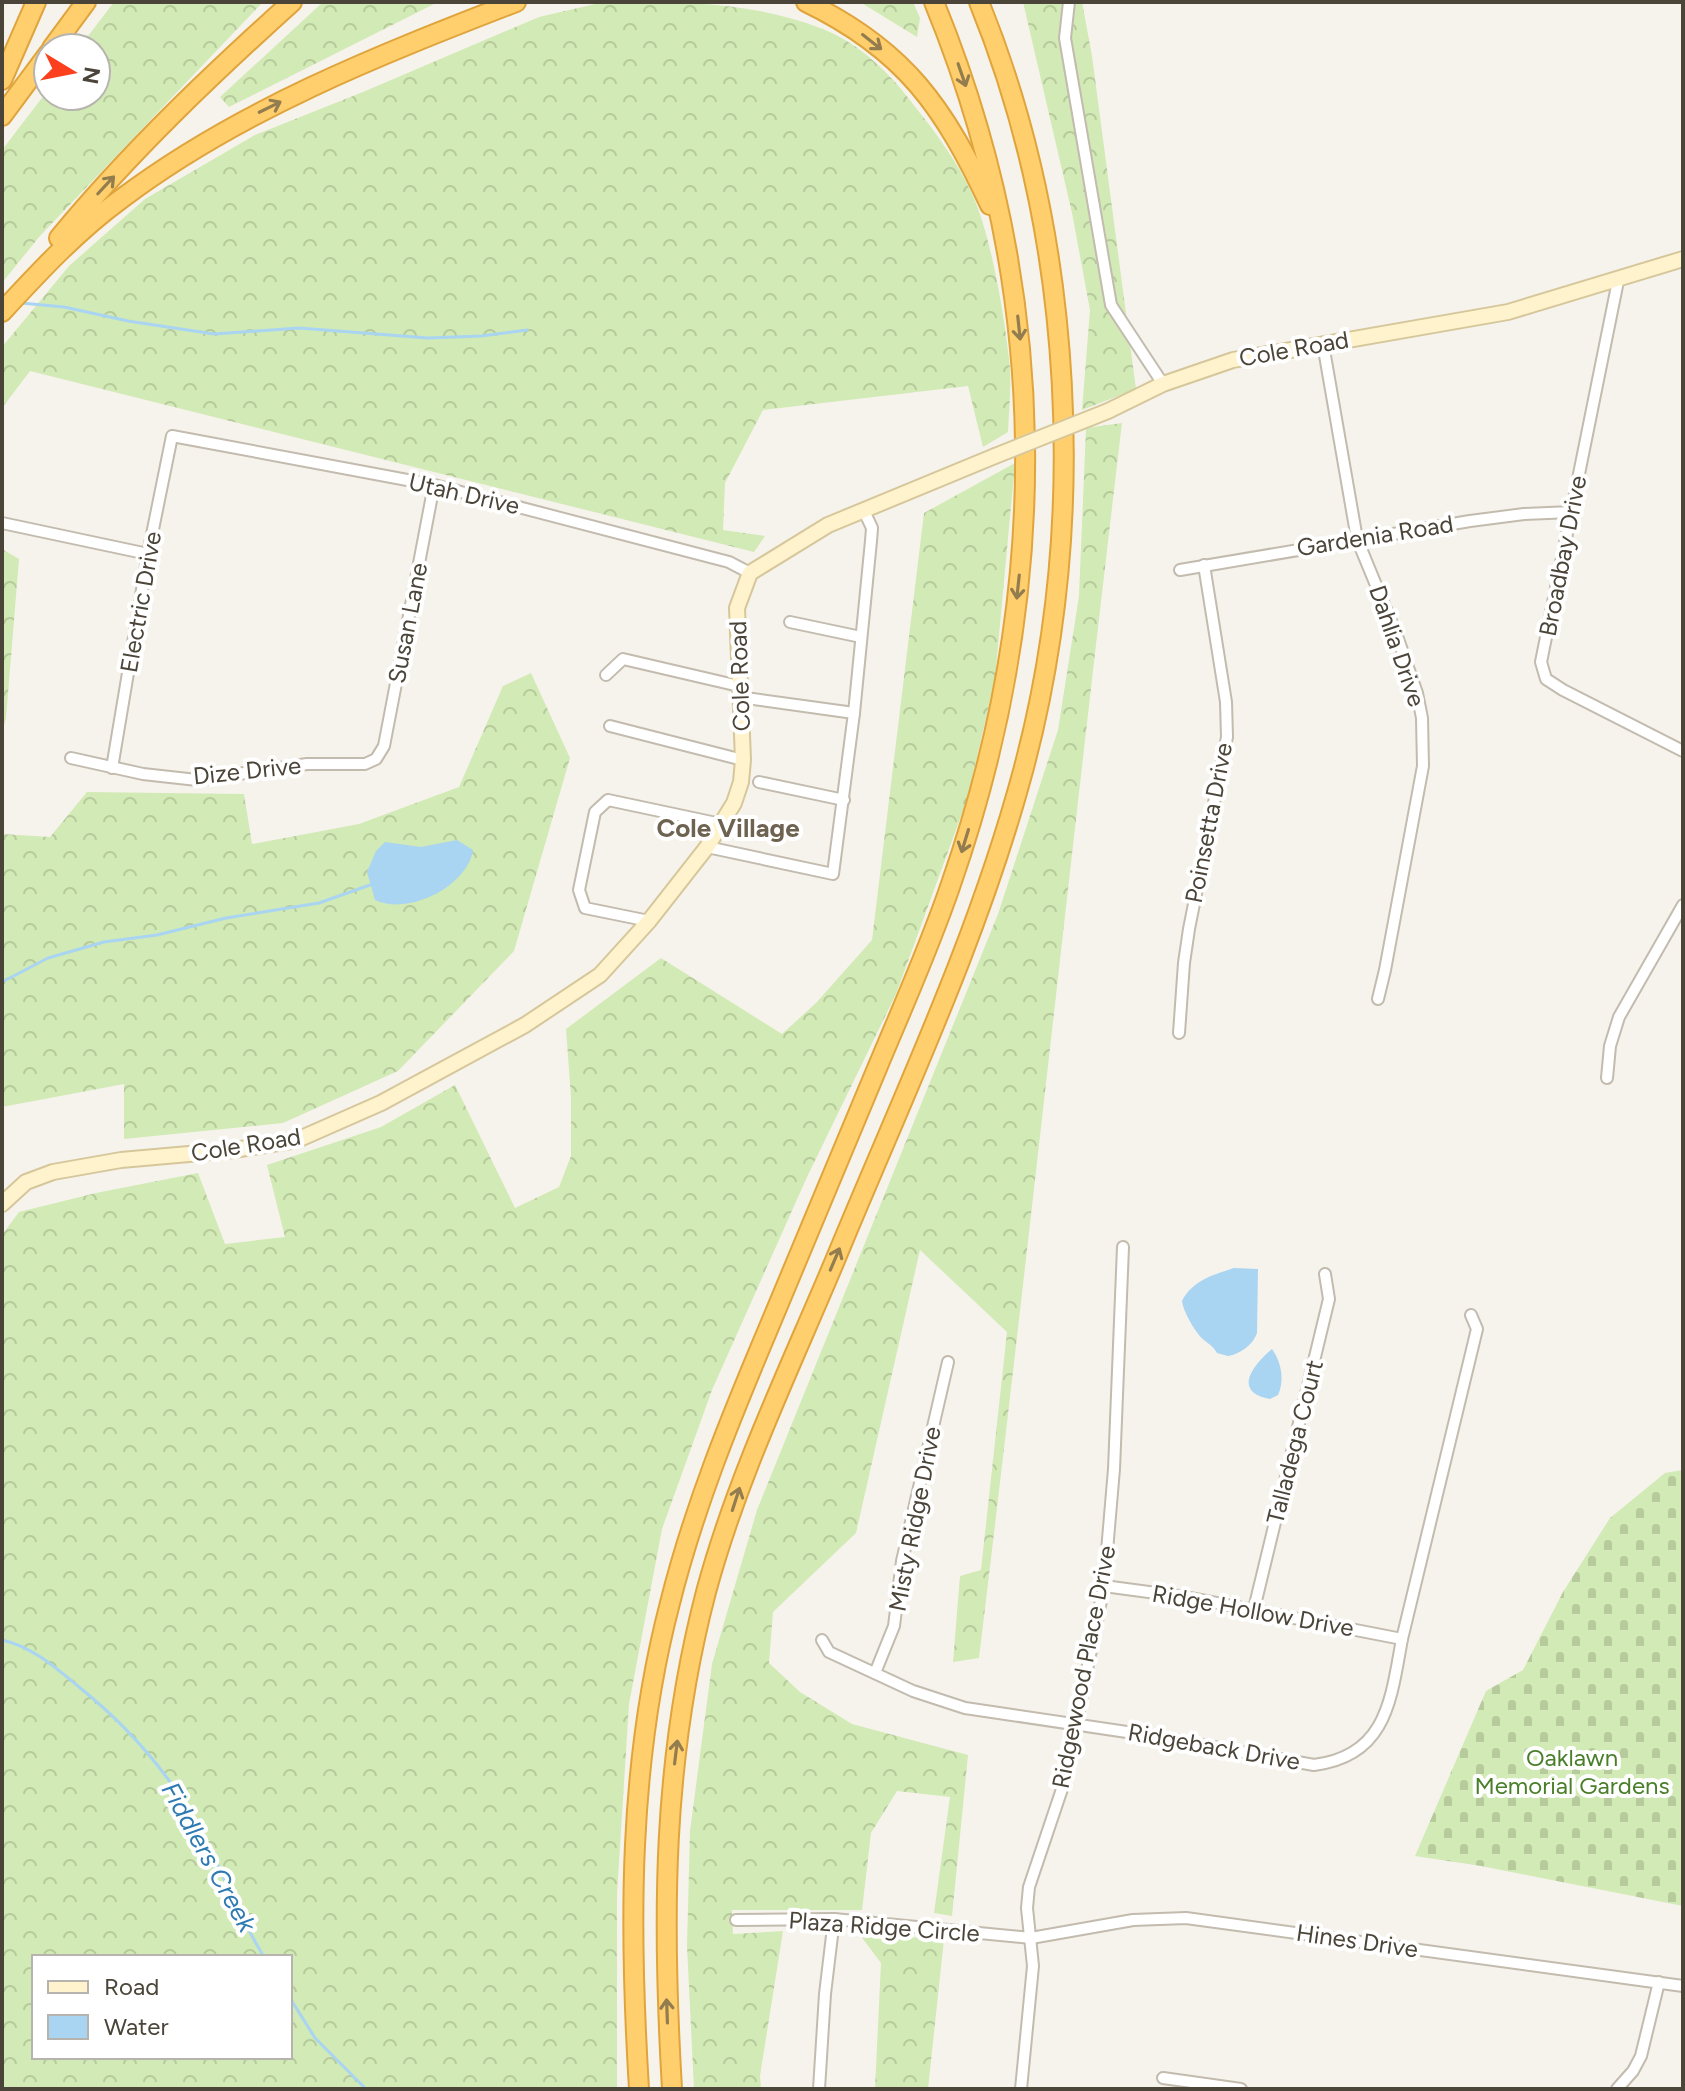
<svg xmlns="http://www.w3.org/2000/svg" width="1685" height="2091" viewBox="0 0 1685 2091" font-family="Figtree,sans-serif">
	<defs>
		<pattern id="forest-crowns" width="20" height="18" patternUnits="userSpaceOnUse" patternTransform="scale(2)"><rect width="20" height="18" fill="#d2eab5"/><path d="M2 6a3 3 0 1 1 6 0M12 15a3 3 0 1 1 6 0" fill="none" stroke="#b6ca9c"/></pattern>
		<pattern id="cemetery-stones" width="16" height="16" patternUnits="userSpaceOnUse" patternTransform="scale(2)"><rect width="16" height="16" fill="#d2eab5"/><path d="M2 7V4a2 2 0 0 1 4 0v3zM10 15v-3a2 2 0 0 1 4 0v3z" fill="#b6ca9c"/></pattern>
	</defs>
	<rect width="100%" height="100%" fill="#f6f3ec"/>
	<g fill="url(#forest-crowns)" fill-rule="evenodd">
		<path d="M114,2h149l-224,235 -37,46v-133l46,-60v6h48v-48h-17z"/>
		<path d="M323,2h115l-209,105 -9,-10z"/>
		<path d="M604,2c73,0 147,-1 216,26 40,15 71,46 96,80 21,26 42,55 56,86 19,41 32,120 37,165 3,24 0,49 -1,73l-25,15 -15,-61 -205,24 -38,73 -2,47 42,6 -11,16 -724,-181 -28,37v-61l67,-81 76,-67 110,-64 108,-43 176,-75z"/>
		<path d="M860,2h53l7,16 -3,19z"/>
		<path d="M1023,2h59l10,54 44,333 -54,21 8,-100 -18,-97z"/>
		<path d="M1122,423c-49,411 -93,824 -143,1235l-26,4 7,-86 21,-6 26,-238 -87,-82 -64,283 -83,79 -4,51 31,29 52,32 116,31 -16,161 -18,-3 16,-116 -53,-6 -26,42 -9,77h-130l1,24 50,-3 -23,145 1,13h-67l-7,-143 3,-115 22,-167 45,-154 241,-596 60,-184 21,-134 7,-168z"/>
		<path d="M1015,463l-20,215 -27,119 -72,197 -89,183 -95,213 -50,139 -33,175 -12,190v195h-615v-854l17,-23 77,-19 102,-20 27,71 60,-7 -18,-72 114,-38 74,-42 60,123 44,-21 12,-31v-59l-5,-68 95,-71 121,76 34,-31 56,-63 52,-427zM34,1957h256v100h-256z"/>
		<path d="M2,549l17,10 -13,159 -4,15z"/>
		<path d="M531,673l39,85 -56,193 -116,120 -115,52 -159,16v-55l-122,23v-273l48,3 37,-45 157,2 8,50 107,-20 100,-37 44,-101z"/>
		<path d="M860,1935l84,4 -16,150h-53l6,-126z"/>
	</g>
	<path fill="url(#cemetery-stones)" d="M1683,1470v436l-202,-40 -66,-10 71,-165 37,-21 40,-78 47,-74 55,-45z"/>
	<g fill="#a9d4f2">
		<path d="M457,840l16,10c-5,36 -65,66 -98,50l-8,-28 9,-21 9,-9 36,5z"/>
		<path d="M1234,1268l24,1 -1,64c-4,12 -17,21 -29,23l-11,-3c-4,-7 -7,-8 -13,-13 -8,-6 -21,-29 -22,-39 11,-21 31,-26 52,-33z"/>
		<path d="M1272,1349c9,13 13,30 6,46l-8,4c-39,-7 -16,-35 2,-50z"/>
	</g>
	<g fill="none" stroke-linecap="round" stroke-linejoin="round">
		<g stroke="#a9d4f2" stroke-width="3">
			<path d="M21,303l43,4 64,14 86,13 85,-6 129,10 53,-2 46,-6"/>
			<path d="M2,982l46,-24 56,-16 53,-7 69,-17 93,-15 51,-18"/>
			<path d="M2,1640c31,7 54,28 77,47 50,40 91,87 122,144 22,42 38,86 63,126"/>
			<path d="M290,1998l25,40 51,51"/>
		</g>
		<defs>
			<g id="street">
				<path d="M1069,2l-4,36 46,267 52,79"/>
				<path d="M1618,281l-77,381 5,17 17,11 120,61"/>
				<path d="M1323,344l34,195 40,97 20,57 5,25 1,48 -38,204 -7,29"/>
				<path d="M2,523l146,31"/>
				<path d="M1180,570l290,-49 54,-7 48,-2"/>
				<path d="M790,622l71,15"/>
				<path d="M606,675l17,-16 116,27"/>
				<path d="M739,697l115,16"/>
				<path d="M610,726l133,34"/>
				<path d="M71,758l72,16 54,6 110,-16h58l11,-5 8,-13 50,-261"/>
				<path d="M112,768l36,-214 24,-118 262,49 295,77 21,11"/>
				<path d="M759,782l85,18"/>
				<path d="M707,847l126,27 21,-161 17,-172 1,-13 -8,-17"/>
				<path d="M649,921l-64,-13 -6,-18 16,-78 13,-12 113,24"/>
				<path d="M1179,1033l5,-70 5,-34 38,-192 -1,-35 -22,-137"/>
				<path d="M1607,1078l3,-32 9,-29 64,-112"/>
				<path d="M1104,1586l82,11 216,42"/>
				<path d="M1254,1609l75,-310 -4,-25"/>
				<path d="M822,1640l7,12 84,39 52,17 182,27 167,30c73,-9 77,-66 88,-126l75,-310 -6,-14"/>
				<path d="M875,1673l19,-47 8,-65 46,-199"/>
				<path d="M736,1920l98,-1 197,19 102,-18 53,-2 497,68"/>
				<path d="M1163,2078l78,11"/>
				<path d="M819,2089l6,-95 9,-75"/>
				<path d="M1021,2089l12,-123 -6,-58 2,-21 35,-104 40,-197 10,-117 9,-222"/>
				<path d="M1617,2089l16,-18 8,-15 18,-74"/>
			</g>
			<g id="secondary">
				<path d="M1108,411l55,-27 70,-24 275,-48 175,-53"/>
				<path d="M2,1204l24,-22 27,-10 68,-12 113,-10 63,-10 84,-37 144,-78 75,-50 49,-54 58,-74 27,-44 7,-21 2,-22 -6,-152 13,-35 78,-48 167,-69"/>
			</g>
			<g id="highway">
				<path d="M806,2c99,48 138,105 184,203"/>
				<path d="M52,48l34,-46"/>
				<path d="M2,80l34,-78"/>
				<path d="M2,116l46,-62"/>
				<path d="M59,238c70,-85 151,-162 233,-236"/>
				<path d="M2,312c37,-40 75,-81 119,-113 118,-89 258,-144 395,-197"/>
				<path d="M639,2089c-10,-163 -11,-326 31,-486 24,-96 61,-186 99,-276 36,-87 73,-174 109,-261 25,-60 52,-120 73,-182 102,-293 101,-594 -17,-882"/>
				<path d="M672,2089c-10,-171 -10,-329 34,-497 31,-115 84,-224 130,-334 66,-160 142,-319 187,-487 66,-246 52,-533 -44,-769"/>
			</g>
		</defs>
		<use href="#street" stroke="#c2bbae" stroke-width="14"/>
		<use href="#secondary" stroke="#d6c79b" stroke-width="18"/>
		<use href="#highway" stroke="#e0a43c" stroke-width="22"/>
		<use href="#street" stroke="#fff" stroke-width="10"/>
		<use href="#secondary" stroke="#fff3cd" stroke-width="14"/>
		<use href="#highway" stroke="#ffcf6e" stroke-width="18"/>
		<defs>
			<path id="secondary-bridge" d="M995,456l113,-45"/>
		</defs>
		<use href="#secondary-bridge" stroke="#d6c79b" stroke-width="18" stroke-linecap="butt"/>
		<use href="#secondary-bridge" stroke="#fff3cd" stroke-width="14"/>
	</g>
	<defs><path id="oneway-shaft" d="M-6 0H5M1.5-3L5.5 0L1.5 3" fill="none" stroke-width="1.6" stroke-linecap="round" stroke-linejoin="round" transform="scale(2)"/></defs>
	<g stroke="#937c4e">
		<use href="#oneway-shaft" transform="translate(872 42) rotate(38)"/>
		<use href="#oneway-shaft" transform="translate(962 75) rotate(71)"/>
		<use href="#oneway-shaft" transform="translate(270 107) rotate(-26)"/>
		<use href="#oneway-shaft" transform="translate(106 185) rotate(-47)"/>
		<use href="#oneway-shaft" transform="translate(1019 328) rotate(84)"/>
		<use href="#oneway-shaft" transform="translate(1018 587) rotate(96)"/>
		<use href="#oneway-shaft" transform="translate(965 841) rotate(107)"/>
		<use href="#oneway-shaft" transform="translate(835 1259) rotate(-67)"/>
		<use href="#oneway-shaft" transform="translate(736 1499) rotate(-72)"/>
		<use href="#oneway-shaft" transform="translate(676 1752) rotate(-83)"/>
		<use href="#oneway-shaft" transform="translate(667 2011) rotate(-92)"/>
	</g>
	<g text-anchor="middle" stroke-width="8" stroke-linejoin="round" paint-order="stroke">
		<g font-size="24" fill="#4b4439" stroke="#fff">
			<text transform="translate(1294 349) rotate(-10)" y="8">Cole Road</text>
			<text transform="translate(464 494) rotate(13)" y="8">Utah Drive</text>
			<text transform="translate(1375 536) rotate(-9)" y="8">Gardenia Road</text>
			<text transform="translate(1563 556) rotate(-79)" y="8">Broadbay Drive</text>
			<text transform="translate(141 602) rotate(-80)" y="8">Electric Drive</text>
			<text transform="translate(408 623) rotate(-79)" y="8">Susan Lane</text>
			<text transform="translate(1397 646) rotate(71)" y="8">Dahlia Drive</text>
			<text transform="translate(740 676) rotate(-92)" y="8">Cole Road</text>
			<text transform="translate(247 771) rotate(-6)" y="8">Dize Drive</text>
			<text transform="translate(1209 823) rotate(-79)" y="8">Poinsetta Drive</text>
			<text transform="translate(246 1145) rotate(-9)" y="8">Cole Road</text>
			<text transform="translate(1295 1442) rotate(-76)" y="8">Talladega Court</text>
			<text transform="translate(915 1519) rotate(-79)" y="8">Misty Ridge Drive</text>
			<text transform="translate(1253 1611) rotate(10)" y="8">Ridge Hollow Drive</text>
			<text transform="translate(1084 1667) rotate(-79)" y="8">Ridgewood Place Drive</text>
			<text transform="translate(1214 1747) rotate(10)" y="8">Ridgeback Drive</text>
			<text transform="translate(884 1927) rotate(4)" y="8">Plaza Ridge Circle</text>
			<text transform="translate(1357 1941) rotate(8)" y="8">Hines Drive</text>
		</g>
		<g font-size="24" fill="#4a7f2a" stroke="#fff">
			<text x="1572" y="1766">Oaklawn<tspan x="1572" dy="28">Memorial Gardens</tspan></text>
		</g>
		<g font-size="26" font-weight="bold" fill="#6e6250" stroke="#fff">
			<text x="728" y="837">Cole Village</text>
		</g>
		<g font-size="26" font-style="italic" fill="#2e7ab2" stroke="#fff">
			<text transform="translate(209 1857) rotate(61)" y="9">Fiddlers Creek</text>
		</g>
	</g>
	<rect width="1685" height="2091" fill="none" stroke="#4b4439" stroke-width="8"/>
	<rect x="32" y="1955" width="260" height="104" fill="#ffffff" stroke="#b7b4b0" stroke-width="2"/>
	<rect x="48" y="1981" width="40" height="12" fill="#fff3cd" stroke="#b7b4b0" stroke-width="2"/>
	<text x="104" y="1995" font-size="24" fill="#4b4439">Road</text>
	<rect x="48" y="2015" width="40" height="24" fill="#a9d4f2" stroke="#b7b4b0" stroke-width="2"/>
	<text x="104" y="2035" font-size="24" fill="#4b4439">Water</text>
	<g transform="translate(72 72) rotate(100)"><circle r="38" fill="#ffffff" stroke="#b7b4b0" stroke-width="2"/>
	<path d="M0-6L14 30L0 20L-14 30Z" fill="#fc3f1d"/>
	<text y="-12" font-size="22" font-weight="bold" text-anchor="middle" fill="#4b4439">N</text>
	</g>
</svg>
